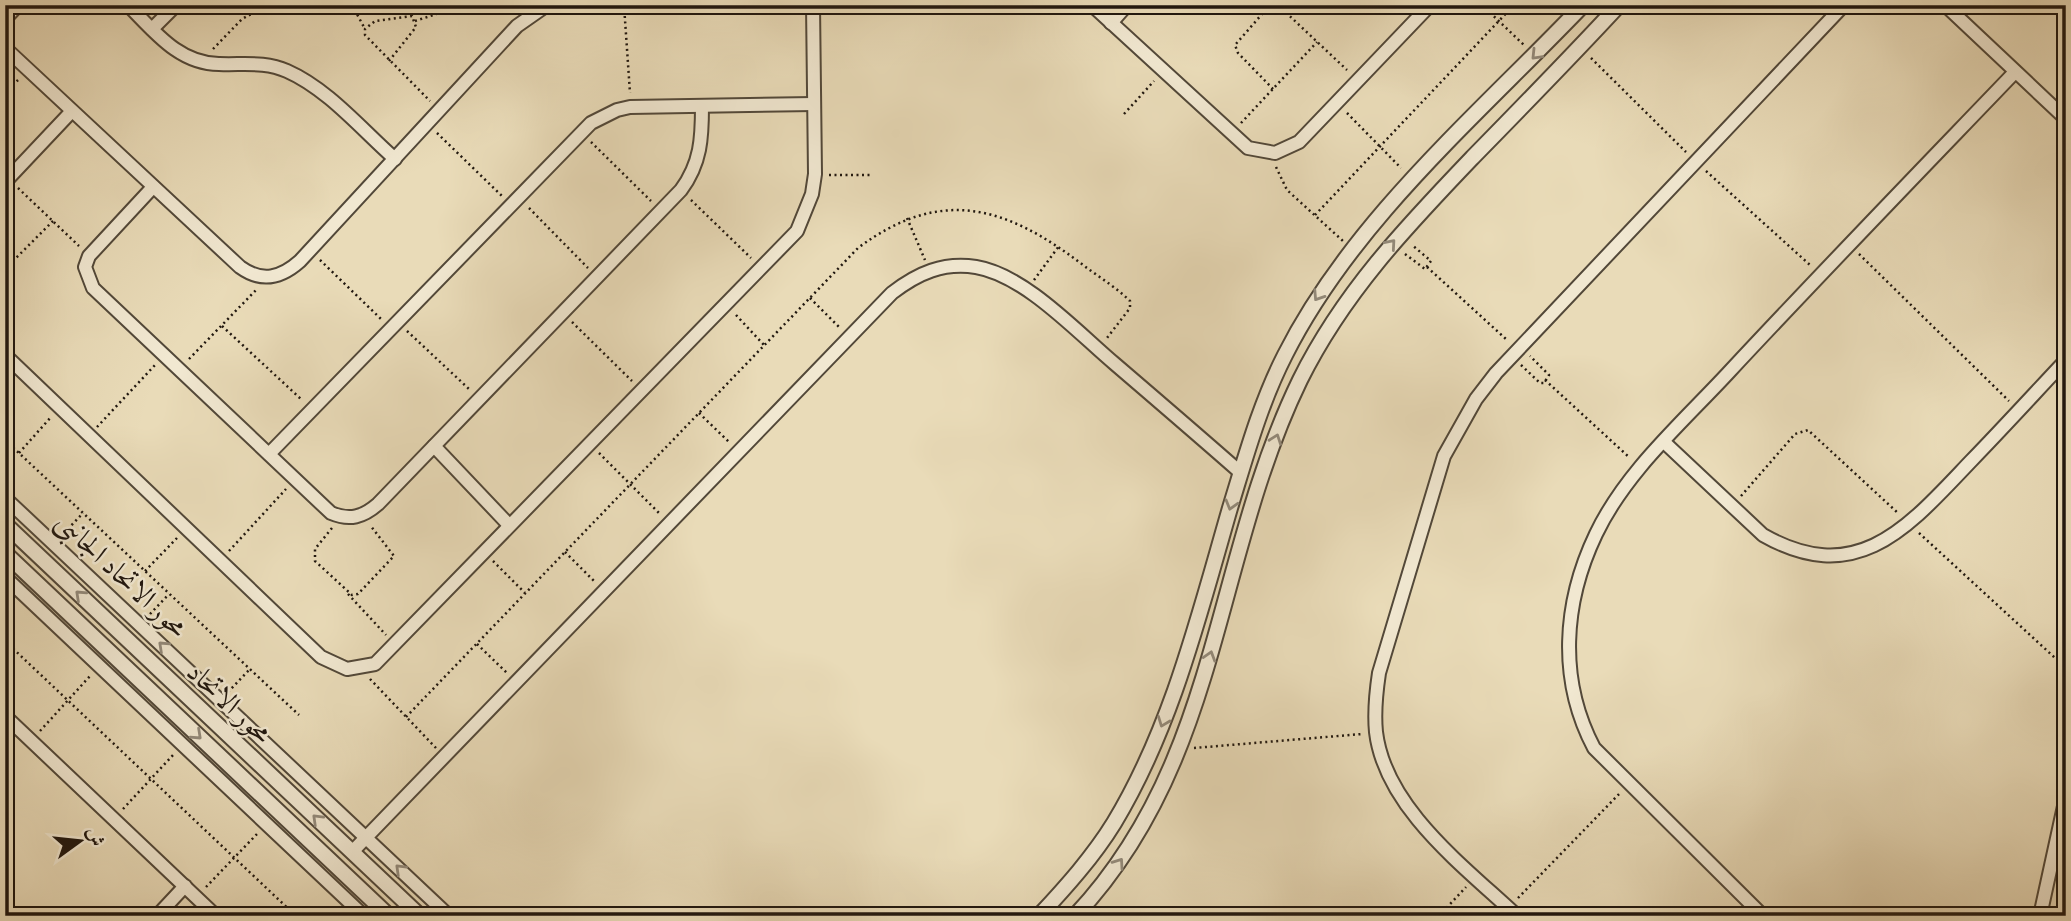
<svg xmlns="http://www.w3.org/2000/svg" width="2071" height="921" viewBox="0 0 2071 921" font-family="Vollkorn,Amiri,serif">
	<rect width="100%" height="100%" fill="#e9dbb8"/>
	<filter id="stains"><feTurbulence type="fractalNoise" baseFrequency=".00286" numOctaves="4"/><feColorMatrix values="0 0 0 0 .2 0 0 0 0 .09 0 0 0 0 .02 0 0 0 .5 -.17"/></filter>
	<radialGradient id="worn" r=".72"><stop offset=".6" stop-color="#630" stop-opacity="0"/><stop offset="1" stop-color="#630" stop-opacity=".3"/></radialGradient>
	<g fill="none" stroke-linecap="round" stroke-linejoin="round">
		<defs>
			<g id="minor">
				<path d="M128,5c26,26 51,59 91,59 24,1 46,-3 68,7 41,18 75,59 108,88"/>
				<path d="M1092,5l156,143 27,5 24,-11 131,-137"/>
				<path d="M1945,5l121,114"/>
				<path d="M5,19l13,-14"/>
				<path d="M1111,23l16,-18"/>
				<path d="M152,29l24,-24"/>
				<path d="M5,48l235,219c22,16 41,11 60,-6l217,-235 30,-21"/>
				<path d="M5,182l67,-71"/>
				<path d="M153,187l-64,69 -4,11 8,21 238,225c19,8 32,4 47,-9l303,-314c20,-27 21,-52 21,-84"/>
				<path d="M5,355l316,302 26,12 28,-5 422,-433 15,-37 3,-20 -2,-169"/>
				<path d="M1664,442l99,93c95,54 146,-9 208,-74 32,-33 63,-67 95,-101"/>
				<path d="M434,446l75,79"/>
				<path d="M269,454l322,-331 26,-13 13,-3 184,-3"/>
				<path d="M5,498l444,418"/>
				<path d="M5,577l359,339"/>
				<path d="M5,716l211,200"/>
				<path d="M352,852l540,-559c26,-20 51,-31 84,-26 49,8 102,66 139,97 42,36 84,72 126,109"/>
				<path d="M157,916l28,-30"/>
				<path d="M1517,916c-52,-49 -132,-108 -141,-184 -2,-20 0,-39 3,-59l65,-217 32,-57 20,-26 348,-368"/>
				<path d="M1763,916l-169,-168c-36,-68 -31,-145 2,-214 30,-63 87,-112 134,-163 94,-101 190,-200 285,-299"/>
				<path d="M2040,916l26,-119"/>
			</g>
			<g id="tertiary">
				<path d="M5,524l415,392"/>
				<path d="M5,553l384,363"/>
				<path d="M1039,916c27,-29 54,-59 75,-93 58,-96 85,-208 116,-315 16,-52 30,-104 55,-153 68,-135 194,-241 298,-350"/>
				<path d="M1075,916c146,-155 137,-355 225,-536 43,-87 106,-153 172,-222 49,-50 99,-101 147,-153"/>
			</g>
		</defs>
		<use href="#minor" stroke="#524839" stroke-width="16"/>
		<use href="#tertiary" stroke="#524839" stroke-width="18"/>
		<g stroke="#20170f" stroke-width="2.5" stroke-dasharray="2 3.5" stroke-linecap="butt">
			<path d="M352,5l13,24"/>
			<path d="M624,5l6,88"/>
			<path d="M1270,5l-35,40 3,8 35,36"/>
			<path d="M1278,5l69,65"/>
			<path d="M1482,5l43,41"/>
			<path d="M415,21l49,-16"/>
			<path d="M213,49l29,-30 13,-7 99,1"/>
			<path d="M1591,58l95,94"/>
			<path d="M389,61l27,-34 -4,-11 -37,5 -10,8v6l65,66"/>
			<path d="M5,93l13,-13"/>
			<path d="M1347,113l54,55"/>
			<path d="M1124,114l30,-33"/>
			<path d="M1241,123l76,-81"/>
			<path d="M437,133l66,64"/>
			<path d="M591,142l60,59"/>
			<path d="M1276,167l11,23 56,51"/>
			<path d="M1706,171l104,94"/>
			<path d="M829,175h41"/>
			<path d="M18,188l61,58"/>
			<path d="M691,200l60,58"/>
			<path d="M529,208l59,60"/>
			<path d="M1315,215l199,-210"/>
			<path d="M907,218l18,42"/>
			<path d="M1405,254l20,15 6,-8 -19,-16"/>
			<path d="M1859,254l150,147"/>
			<path d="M320,260l61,59"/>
			<path d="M1427,267l80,73"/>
			<path d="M5,269l48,-48"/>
			<path d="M1034,280l25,-34"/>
			<path d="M810,298l30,30"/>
			<path d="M736,315l28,30"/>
			<path d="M572,322l60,59"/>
			<path d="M222,326l80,74"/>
			<path d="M407,331l62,58"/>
			<path d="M189,359l69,-71"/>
			<path d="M1521,365l19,18h4l5,-8 -19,-19"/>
			<path d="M1545,380l85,78"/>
			<path d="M699,413l30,29"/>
			<path d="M97,427l58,-62"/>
			<path d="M5,440l294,275"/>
			<path d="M19,453l32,-36"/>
			<path d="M599,453l60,60"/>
			<path d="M1741,496l54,-62 13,-4 91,84"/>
			<path d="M332,528l-17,21v12l37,34 6,-1 36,-38 -24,-31"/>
			<path d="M64,533l19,-20"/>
			<path d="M1919,533l147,135"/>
			<path d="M229,551l57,-62"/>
			<path d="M565,552l30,30"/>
			<path d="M493,561l32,32"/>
			<path d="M145,571l32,-33"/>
			<path d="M348,594l38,41"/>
			<path d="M150,614l19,-20"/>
			<path d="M5,641l291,275"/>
			<path d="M477,644l30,29"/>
			<path d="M370,679l66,69"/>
			<path d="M228,692l22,-23"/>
			<path d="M406,717l452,-469c83,-62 148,-42 225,17 16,12 34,23 47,36v7l-23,30"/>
			<path d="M40,731l50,-55"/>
			<path d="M1194,748l168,-14"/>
			<path d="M123,809l50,-54"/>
			<path d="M206,887l51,-53"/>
			<path d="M1518,898l103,-106"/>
			<path d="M1439,916l27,-29"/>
		</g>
		<use href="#minor" stroke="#f1e8d1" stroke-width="12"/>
		<use href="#tertiary" stroke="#f1e8d1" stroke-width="14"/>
	</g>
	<defs><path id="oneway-chevron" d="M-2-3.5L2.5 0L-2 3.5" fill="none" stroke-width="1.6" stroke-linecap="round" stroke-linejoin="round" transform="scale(1.75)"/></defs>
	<g stroke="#938a7a">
		<use href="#oneway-chevron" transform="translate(1536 55) rotate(134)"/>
		<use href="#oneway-chevron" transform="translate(1391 244) rotate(-49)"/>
		<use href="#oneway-chevron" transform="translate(1318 296) rotate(123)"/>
		<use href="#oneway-chevron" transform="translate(1276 439) rotate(-70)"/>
		<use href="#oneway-chevron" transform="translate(1231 505) rotate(106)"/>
		<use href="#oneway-chevron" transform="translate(80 595) rotate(-137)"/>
		<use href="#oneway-chevron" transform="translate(163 646) rotate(-137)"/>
		<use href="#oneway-chevron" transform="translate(1210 656) rotate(-73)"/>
		<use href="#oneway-chevron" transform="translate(1163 722) rotate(111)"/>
		<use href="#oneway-chevron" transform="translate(197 735) rotate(43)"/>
		<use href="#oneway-chevron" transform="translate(317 819) rotate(-136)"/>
		<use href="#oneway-chevron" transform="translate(1119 863) rotate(-55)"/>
		<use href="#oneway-chevron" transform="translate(400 869) rotate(-136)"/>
	</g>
	<g text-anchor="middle" stroke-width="5" stroke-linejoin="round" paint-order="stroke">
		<g font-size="28" fill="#20170f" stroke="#f1e8d1">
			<text transform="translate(122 574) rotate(43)" y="10">محور الاتحاد الجانبى</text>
			<text transform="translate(230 702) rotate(43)" y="10">محور الاتحاد</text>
		</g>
	</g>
	<rect width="2071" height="921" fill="none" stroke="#e9dbb8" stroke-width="28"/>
	<rect x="7" y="7" width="2057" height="907" fill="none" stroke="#20170f" stroke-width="3.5"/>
	<rect x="14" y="14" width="2043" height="893" fill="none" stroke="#20170f" stroke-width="2"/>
	<g transform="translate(80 841) rotate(75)" stroke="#f1e8d1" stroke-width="5" paint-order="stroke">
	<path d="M0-5L12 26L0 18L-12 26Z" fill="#20170f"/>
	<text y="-10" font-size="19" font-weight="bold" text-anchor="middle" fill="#20170f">ش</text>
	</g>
	<rect width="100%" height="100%" filter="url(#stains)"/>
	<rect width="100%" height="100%" fill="url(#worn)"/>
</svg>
